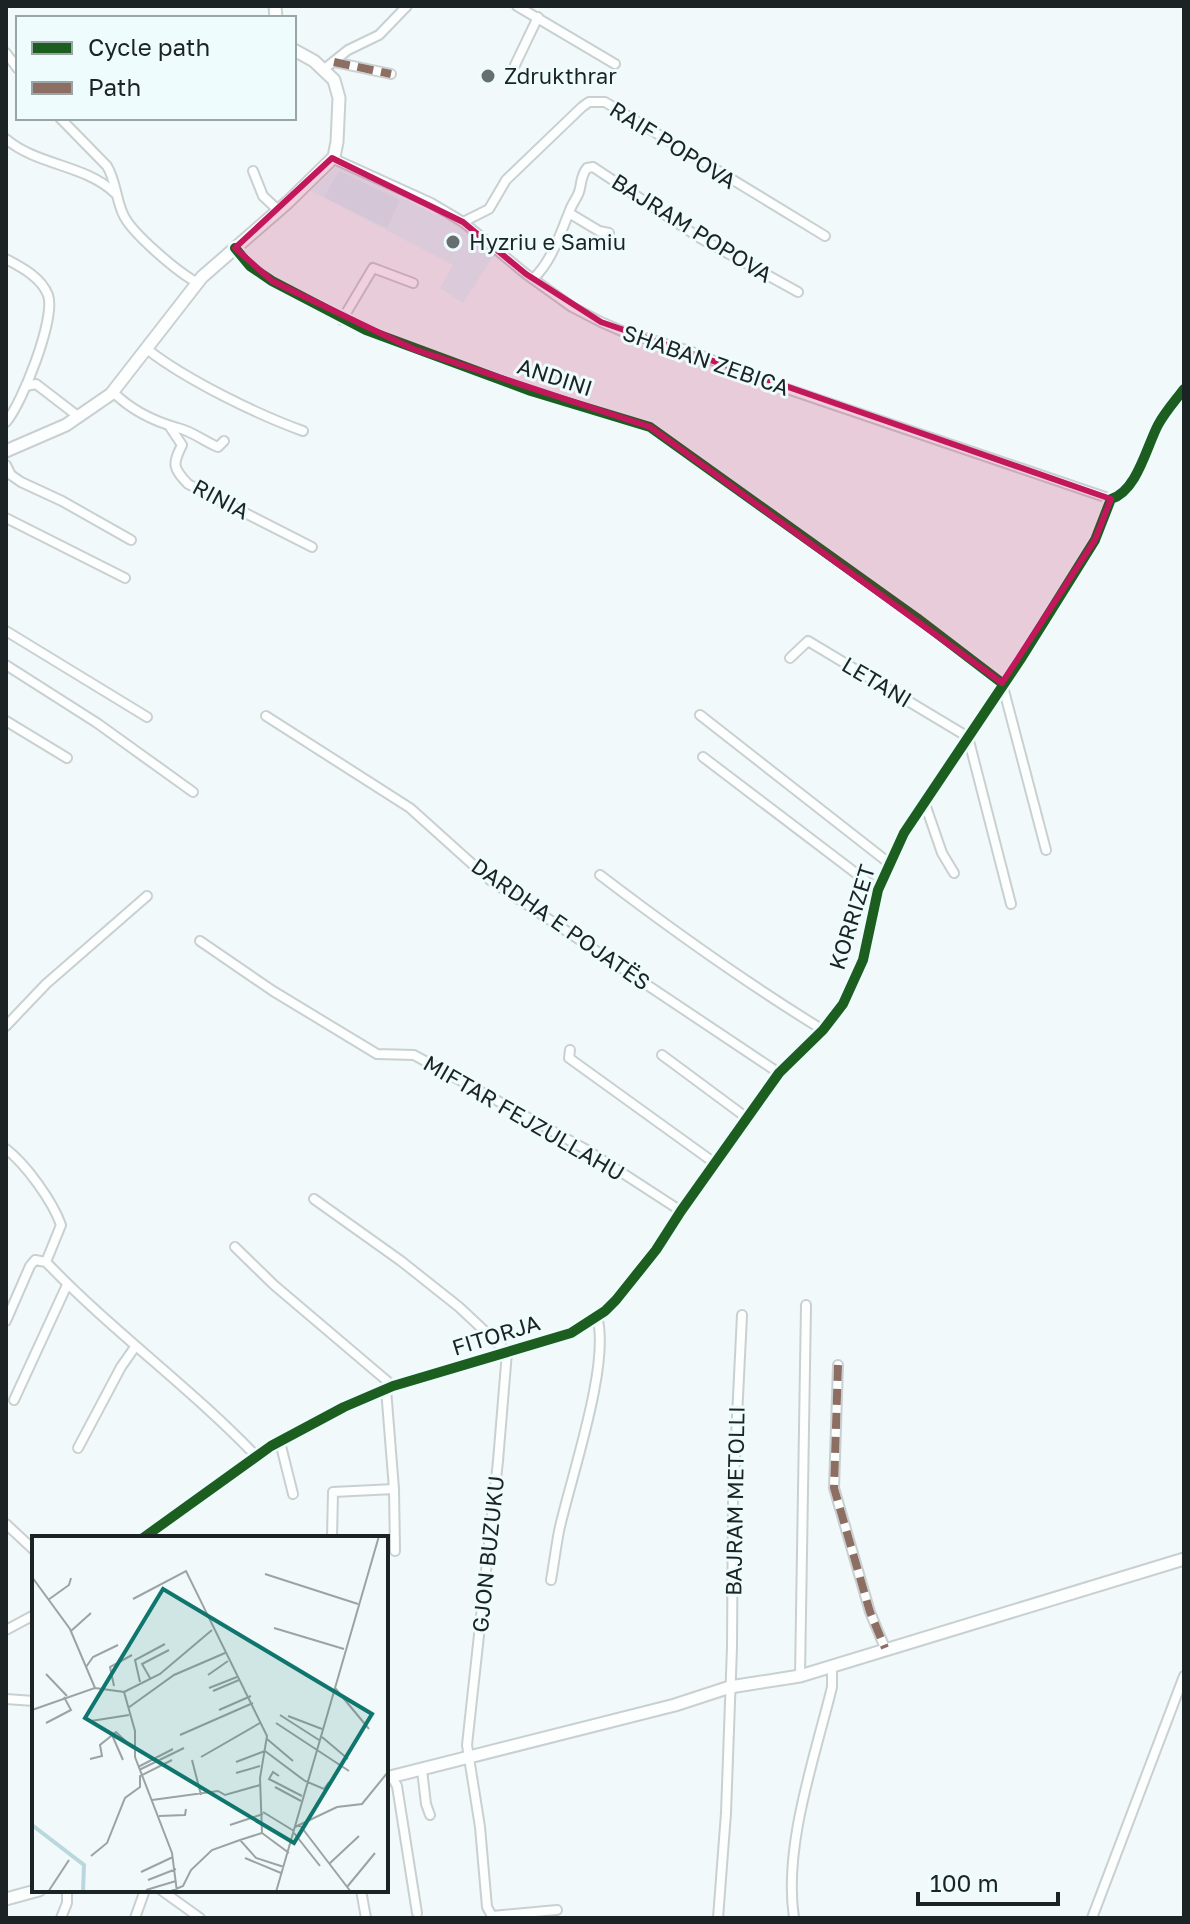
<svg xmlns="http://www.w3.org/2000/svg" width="1190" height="1924" viewBox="0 0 1190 1924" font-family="'Golos Text',sans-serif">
	<rect width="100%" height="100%" fill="#f2f9fa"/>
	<path fill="#e2f7fa" d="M337,166l119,59 38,30 -31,48 -23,-15 13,-23 -142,-74z"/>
	<path fill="#d9f2f6" d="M339,171l61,29 -13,28 -63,-31z"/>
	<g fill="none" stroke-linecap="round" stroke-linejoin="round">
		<defs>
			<g id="street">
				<path d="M517,6l98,58"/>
				<path d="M6,53l12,16"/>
				<path d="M334,62l57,12"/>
				<path d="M515,65l23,-48"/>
				<path d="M323,70l25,-20 31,-15 28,-29"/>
				<path d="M60,118l47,48c9,15 9,33 16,48 8,19 57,60 75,69"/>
				<path d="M6,139c32,27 78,25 109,54"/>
				<path d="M332,158l99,45 32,19 63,52 46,33 29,15 23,10 66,19 68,28 353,120"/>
				<path d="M253,171l10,25 15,14"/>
				<path d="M569,213l30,18 10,2"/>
				<path d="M463,222l26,-13 17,-29 76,-73 7,-5h16l220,134"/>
				<path d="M235,248l15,18 22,15 94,49 165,61 119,36 267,191 85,65"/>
				<path d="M6,259c15,8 35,18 42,36 8,23 -26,109 -42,127"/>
				<path d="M533,279c19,-18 27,-45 37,-69 2,-6 7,-12 9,-18 3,-9 1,-15 8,-24l6,-1 107,71 98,54"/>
				<path d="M342,320l31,-52 40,15"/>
				<path d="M148,350c39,30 108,64 155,81"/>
				<path d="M26,386l10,-2 43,33"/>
				<path d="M113,392c19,19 40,29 65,36 14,3 27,14 40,19l6,-6"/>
				<path d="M170,427l12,18c-10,20 -9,23 6,39l124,63"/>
				<path d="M6,465l5,10 10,7 41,19 69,39"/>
				<path d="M6,518l119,60"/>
				<path d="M6,631l141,86"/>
				<path d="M790,658l18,-17 160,96"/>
				<path d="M6,665l91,58 96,69"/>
				<path d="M1002,683l44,167"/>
				<path d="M700,715l189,148"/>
				<path d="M266,716l144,92 80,72 289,193"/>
				<path d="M6,721l61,37"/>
				<path d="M968,737l43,167"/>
				<path d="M703,757l175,133"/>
				<path d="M924,801l18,52 12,20"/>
				<path d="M600,875c72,55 145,107 223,155"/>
				<path d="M200,941l73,50 104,63 37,1 173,95 94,61"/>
				<path d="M6,1026l40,-42 101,-88"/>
				<path d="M570,1050l-1,8 147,106"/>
				<path d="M662,1055l85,63"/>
				<path d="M6,1149c20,15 47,53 55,76l-15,37"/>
				<path d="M314,1199l87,62 58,46 48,45"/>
				<path d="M235,1247l39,38 119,101"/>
				<path d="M6,1321l24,-55 5,-6 11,2c66,69 144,125 210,194"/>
				<path d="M507,1352l-9,109 -31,284 13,82 7,80 5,9 65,-6"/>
				<path d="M838,1365l-4,123 36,124 15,36"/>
				<path d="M386,1389l8,100"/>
				<path d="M14,1400l53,-115"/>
				<path d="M280,1442l13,52"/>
				<path d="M78,1448l43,-81 14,-20"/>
				<path d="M6,1524l28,26"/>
				<path d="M143,1538l128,-92 73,-39 49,-21 178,-53 34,-22 11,-11 40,-50 25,-39 98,-138 44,-43 20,-26 20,-44 15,-70 26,-57 116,-173 75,-120 16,-41c26,-8 35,-51 47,-74 7,-13 17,-24 26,-36"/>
				<path d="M332,1538l1,-46 61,-3 1,62"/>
				<path d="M551,1580c3,-17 5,-33 8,-49 11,-51 52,-168 38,-214"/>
				<path d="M6,1630l28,-15"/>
				<path d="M800,1676l6,-371"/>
				<path d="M6,1699l28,2"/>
				<path d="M422,1770l4,34 4,11"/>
				<path d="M392,1777l5,9 20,127"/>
				<path d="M161,1890l39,28"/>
				<path d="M361,1890l5,28"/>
				<path d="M61,1918l6,-15v-13"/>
				<path d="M135,1918l10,-28"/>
				<path d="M718,1918l8,-105 6,-166 1,-148 9,-184"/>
				<path d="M794,1918c-11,-72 21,-161 38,-231v-22"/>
				<path d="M1092,1918l92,-242"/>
			</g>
			<g id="secondary">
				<path d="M275,6l1,12"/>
				<path d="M6,451l60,-26 45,-31 91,-117 86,-75 46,-45 3,-15 2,-44 -5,-18 -20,-19 -20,-11"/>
				<path d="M386,1778l289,-73 55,-18 70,-11 384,-117"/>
				<path d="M6,1899l33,-9"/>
			</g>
		</defs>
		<use href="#street" stroke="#c9d0d1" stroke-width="12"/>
		<use href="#secondary" stroke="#c9d0d1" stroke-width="15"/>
		<use href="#street" stroke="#fdfefe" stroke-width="8"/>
		<use href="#secondary" stroke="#fdfefe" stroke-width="11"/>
		<g stroke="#8d6e63" stroke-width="8" stroke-dasharray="16 8" stroke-linecap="butt">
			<path d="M334,62l57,12"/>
			<path d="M838,1365l-4,123 36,124 15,36"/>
		</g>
		<defs>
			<g id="cycleway">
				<path d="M235,248l15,18 22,15 94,49 165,61 119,36 267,191 85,65"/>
				<path d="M143,1538l128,-92 73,-39 49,-21 178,-53 34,-22 11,-11 40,-50 25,-39 98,-138 44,-43 20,-26 20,-44 15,-70 26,-57 116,-173 75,-120 16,-41c26,-8 35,-51 47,-74 7,-13 17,-24 26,-36"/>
			</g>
		</defs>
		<use href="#cycleway" stroke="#effcfe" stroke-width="15"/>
		<use href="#cycleway" stroke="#1b5e20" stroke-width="10"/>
	</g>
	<path fill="#c2185b" fill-opacity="0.2" stroke="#c2185b" stroke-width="6" stroke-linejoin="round" d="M332,158l131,64 63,52 75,48 510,177 -16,41 -93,143 -352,-256 -237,-78 -141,-68 -37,-33z"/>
	<g fill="#666e6f" stroke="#effcfe" stroke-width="3">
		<circle cx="488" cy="76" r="8"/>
		<circle cx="453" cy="242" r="8"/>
	</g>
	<g text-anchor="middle" stroke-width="6" stroke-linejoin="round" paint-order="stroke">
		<g font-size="22" fill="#1b2324" stroke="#effcfe" text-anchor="start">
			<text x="504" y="84">Zdrukthrar</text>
			<text x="469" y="250">Hyzriu e Samiu</text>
		</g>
		<g font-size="22" fill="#1b2324" stroke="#effcfe">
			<text transform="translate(673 145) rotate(32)" y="8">RAIF POPOVA</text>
			<text transform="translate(692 228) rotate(32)" y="8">BAJRAM POPOVA</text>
			<text transform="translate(706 360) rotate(19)" y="8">SHABAN ZEBICA</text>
			<text transform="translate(555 377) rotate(18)" y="8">ANDINI</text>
			<text transform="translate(221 499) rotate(28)" y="8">RINIA</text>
			<text transform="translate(877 682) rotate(31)" y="8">LETANI</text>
			<text transform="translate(852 917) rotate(-73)" y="8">KORRIZET</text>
			<text transform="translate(561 924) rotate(35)" y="8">DARDHA E POJATËS</text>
			<text transform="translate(524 1118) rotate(30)" y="8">MIFTAR FEJZULLAHU</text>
			<text transform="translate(496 1335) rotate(-17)" y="8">FITORJA</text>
			<text transform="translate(735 1501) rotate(-89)" y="8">BAJRAM METOLLI</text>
			<text transform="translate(488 1554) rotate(-84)" y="8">GJON BUZUKU</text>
		</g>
	</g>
	<g transform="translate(32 1536)">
		<rect width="356" height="356" fill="#f2f9fa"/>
		<path fill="none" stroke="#b8d8dd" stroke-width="4" d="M0,289l52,40 -1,27"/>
		<path fill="none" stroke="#9ca3a4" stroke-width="2" d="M233,38l93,30M0,41l38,52 25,59 -63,22M101,63l53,-28 81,165 -7,42 2,55M16,64l21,-15 2,-7M242,92l70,21M39,95l20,-18M54,131l7,-10 25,-12M14,138l21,22M176,139l20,-14M118,142l-8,-14 27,-14M108,146l-5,-22 30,-16M82,150l-4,-19 22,-12M63,152l29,4 11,39v26l37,96 5,39M177,152l28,-11M303,152l34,41M181,155l26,-11M92,156l36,-18 52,-44M96,172l46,-33 51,-22M187,174l32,-14M248,179l39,25M256,180l34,13M59,185l38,-6M14,187l25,-13 -7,-13M244,187l73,48M80,199l11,25M148,199l73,-32M290,201l26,22M235,203l26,22M233,215l40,30 19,8 5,-7M169,221l59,-34M58,223l12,-3 -2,-11 16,-13 17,16M160,224l9,35M204,226l29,-11M106,231l35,-18M107,234l45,-22M204,237l24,-7M247,240l-6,-4 -4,7 33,17M243,251l26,14M120,264l66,-9 7,4 35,-10M231,276l31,19M127,280l26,-1 1,-6M267,288l52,68M198,289l33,-11M263,291l42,-20 25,-3 26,-32M230,297l-22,7 16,18 28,9M230,297l27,20M262,297l26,33M59,320l16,-13 18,-45 15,-11v-11l32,-16M213,322l36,15M297,328l30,-28M109,336l32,-15M116,344l28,-11M315,351l28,-34M114,354l30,-9M16,356l21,-32M137,356l14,-6 8,-16 21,-20 28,-10M244,356l103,-356"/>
		<path fill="#0f766e" fill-opacity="0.15" stroke="#0f766e" stroke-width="4" d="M131,53l209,125 -78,129 -209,-125z"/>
		<rect width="356" height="356" fill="none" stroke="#1b2324" stroke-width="4"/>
	</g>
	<rect width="1190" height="1924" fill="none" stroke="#1b2324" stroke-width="16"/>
	<rect x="16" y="16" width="280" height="104" fill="#effcfe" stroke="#9aa5a7" stroke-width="2"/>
	<rect x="32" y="42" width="40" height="12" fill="#1b5e20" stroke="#9aa5a7" stroke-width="2"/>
	<text x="88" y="56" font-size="24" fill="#1b2324">Cycle path</text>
	<rect x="32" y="82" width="40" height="12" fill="#8d6e63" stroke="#9aa5a7" stroke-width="2"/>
	<text x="88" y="96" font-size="24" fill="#1b2324">Path</text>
	<path d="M918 1892v12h140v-12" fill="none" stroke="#1b2324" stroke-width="4"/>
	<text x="930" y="1892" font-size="24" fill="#1b2324" stroke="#effcfe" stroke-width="6" paint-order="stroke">100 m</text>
</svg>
